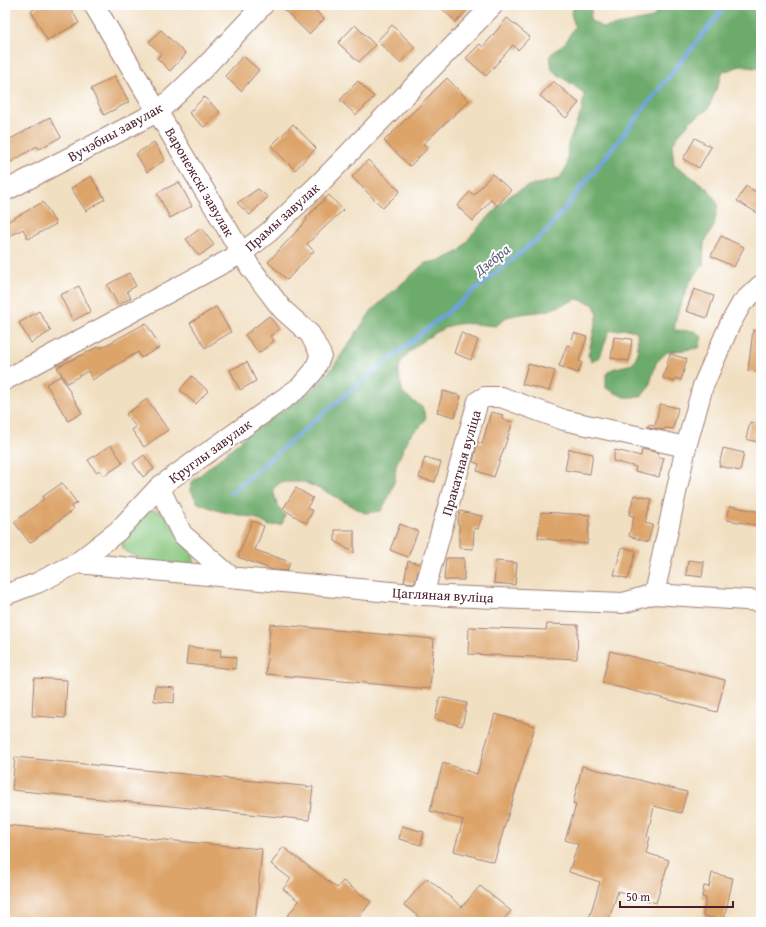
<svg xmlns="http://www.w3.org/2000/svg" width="766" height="927" viewBox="0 0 766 927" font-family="'Gentium Book Plus',serif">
	<rect width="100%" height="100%" fill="#fff"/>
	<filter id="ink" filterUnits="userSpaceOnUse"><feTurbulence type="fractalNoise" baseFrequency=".025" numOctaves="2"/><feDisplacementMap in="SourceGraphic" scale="8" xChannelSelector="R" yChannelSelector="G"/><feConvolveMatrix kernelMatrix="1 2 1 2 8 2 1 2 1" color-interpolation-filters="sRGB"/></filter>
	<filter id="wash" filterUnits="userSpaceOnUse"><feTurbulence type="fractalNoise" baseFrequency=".012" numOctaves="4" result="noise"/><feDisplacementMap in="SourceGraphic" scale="16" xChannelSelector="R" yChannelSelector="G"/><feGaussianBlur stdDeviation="0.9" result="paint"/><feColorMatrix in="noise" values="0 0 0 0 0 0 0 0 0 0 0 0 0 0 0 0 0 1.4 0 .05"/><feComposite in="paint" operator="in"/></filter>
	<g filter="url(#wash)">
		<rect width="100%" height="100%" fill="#f1dfc1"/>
		<path fill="#87c67d" stroke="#687254" d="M153,510l12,4 27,39 2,7 -1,4 -7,1c-20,-3 -47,-2 -63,-16l-1,-9 22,-28z"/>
		<path fill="#6dab6c" stroke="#5c654c" d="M575,5h17l-2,15 13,8 49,-10 11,-13h98v64l-21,-3 -17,6 -15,37 -16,11 -12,13 -8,12 2,19 34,25 10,15 -4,22 -10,17 -1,22 -14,18 -12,31 -3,16 21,1 7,6 -3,11 -32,4 -11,11 -7,24 -8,10h-17l-18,-9v-14l6,-5 20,-5 6,-11 -1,-22 -11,-2 -17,2 -9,26 -8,5 -4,-7 10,-41 -5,-10 -16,-5 -30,12 -27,3 -13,3 -11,9c-14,-1 -34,-5 -47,0 -14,6 -49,27 -50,43 -1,7 3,18 4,25l19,13 4,10 -5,9 -12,10 -13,29 -1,14 -6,18 -8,14 -16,2 -39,-21 -22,-10h-23l-8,7 4,15 8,12 -3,8 -12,2 -15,-8 -36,-7 -21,-8 -8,-14 2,-7 54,-46 55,-38 19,-16 15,-18 37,-54 53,-47 17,-3 18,-9 13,-18 37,-38 18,-9 31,-7 8,-12 1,-23 14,-34 2,-17 -32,-23 -2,-15 16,-13 9,-16 -4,-12z"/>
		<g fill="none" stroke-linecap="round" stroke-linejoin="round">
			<path stroke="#6da3db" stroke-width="4.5" d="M231,493l89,-77 226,-184 180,-227"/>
		</g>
		<g id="blocks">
			<g fill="#dda46a">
				<path d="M41,5h28l10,18 -32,17 -16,-29z"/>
				<path d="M279,5h31l14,14 -15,15z"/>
				<path d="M438,5h34l-16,17z"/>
				<path d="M507,18l23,19 -12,13 -5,-5 -27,31 -20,-18 14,-14 3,3z"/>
				<path d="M355,25l20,20 -16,17 -21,-19z"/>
				<path d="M392,25l23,22 -15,16 -23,-22z"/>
				<path d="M161,30l25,24 -16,17 -13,-13 4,-4 -12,-12z"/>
				<path d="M243,56l16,14 -18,21 -16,-15z"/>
				<path d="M115,76l14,26 -25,13 -13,-26z"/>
				<path d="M447,78l22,23 -46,43 5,4 -18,18 -26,-25z"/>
				<path d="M358,81l16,16 -18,18 -16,-15z"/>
				<path d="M553,81l26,22 -13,15 -26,-22z"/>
				<path d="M204,97l16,15 -16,15 -15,-14z"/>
				<path d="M50,117l11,20 -22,12 -2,-3 -32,20v-24z"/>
				<path d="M293,124l23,24 -21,22 -24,-24z"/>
				<path d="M695,138l16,9 -12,21 -16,-9z"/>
				<path d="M154,142l11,18 -18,12 -11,-18z"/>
				<path d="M368,160l32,31 -17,17 -31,-31z"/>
				<path d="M492,174l19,16 -14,16 -6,-6 -18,21 -16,-15 13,-14 4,3z"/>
				<path d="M91,176l14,23 -19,12 -15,-23z"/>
				<path d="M179,182l13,24 -22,12 -13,-25z"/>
				<path d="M746,186l15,9v20l-24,-14z"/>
				<path d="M258,189l10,8 -18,18 -13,-12z"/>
				<path d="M329,195l14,15 -36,34 7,7 -27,29 -19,-18 39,-42 -1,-2z"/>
				<path d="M43,202l13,22 -28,15 -5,-10 -18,10v-16z"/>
				<path d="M201,228l13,17 -15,11 -13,-17z"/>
				<path d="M721,236l23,11 -10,20 -23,-11z"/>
				<path d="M129,273l7,13 -9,5 4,7 -13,7 -11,-20z"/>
				<path d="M79,286l12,25 -18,10 -13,-26z"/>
				<path d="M694,289l20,7 -7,22 -21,-7z"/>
				<path d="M216,307l15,25 -26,16 -15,-25z"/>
				<path d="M39,311l12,20 -20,12 -12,-20z"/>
				<path d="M269,316l10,13 -9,7 4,5 -15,12 -14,-18z"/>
				<path d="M146,323l14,24 -19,11 -3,-6 -46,28 -4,-9 -21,12 -10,-16 43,-21 1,2z"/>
				<path d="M753,330l8,1v42l-13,-2z"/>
				<path d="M461,333l17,7 -7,20 -17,-7z"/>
				<path d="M574,333l13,4 -8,24 3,1 -4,11 -19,-7 8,-21 3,1z"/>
				<path d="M614,337l18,2 -3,22 -18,-3z"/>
				<path d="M670,354l17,5 -6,21 -6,-2 -1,4 -11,-4z"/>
				<path d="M247,362l9,19 -16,9 -10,-20z"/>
				<path d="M528,364l27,7 -6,20 -27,-7z"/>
				<path d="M61,376l21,37 -14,8 -22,-37z"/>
				<path d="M192,376l16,15 -12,13 -16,-14z"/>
				<path d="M443,391l18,5 -6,21 -18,-5z"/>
				<path d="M147,399l21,31 -24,17 -12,-17 4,-3 -10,-13z"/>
				<path d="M660,404l18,4 -5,21 -8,-1 -1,2 -16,-3v-3l7,1z"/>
				<path d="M491,412l12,3 -1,4 11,3 -19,55 -17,-6 2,-7 -6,-2 5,-20 4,2z"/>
				<path d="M750,422l11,2v19l-15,-4z"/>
				<path d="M111,445l12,18 -19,13 -4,-6 -4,2 -8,-12z"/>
				<path d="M723,448l21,5 -4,18 -21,-5z"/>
				<path d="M569,449l24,5 -3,20 -25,-4z"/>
				<path d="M642,449l17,4 -1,4 6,1 -5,19 -24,-6 1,-4 -23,-6 2,-11 26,6z"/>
				<path d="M144,455l10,14 -11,8 -10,-14z"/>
				<path d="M425,457l16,5 -6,20 -16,-4z"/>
				<path d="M62,483l15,20 -6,4 2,3 -43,33 -16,-21 30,-23 -2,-2z"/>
				<path d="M296,488l17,10 -6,10 6,3 -7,12 -23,-14z"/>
				<path d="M634,495l18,4 -7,24 8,2 -5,17 -19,-6 5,-20 -5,-1z"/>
				<path d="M730,506l31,6v14l-34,-6z"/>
				<path d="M460,511l22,5 -4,13 -4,-1 -1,21 -14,-1v-24h-2z"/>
				<path d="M541,512l49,3 -3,29 -49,-6z"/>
				<path d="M252,521l12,5 -9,24 35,12 -3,9 -14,-1 -35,-13z"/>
				<path d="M400,524l18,7 -10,26 -18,-7z"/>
				<path d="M335,530h19v23l-19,-12z"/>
				<path d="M622,547l14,4 -8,28 -14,-4z"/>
				<path d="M446,558h18v22h-20z"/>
				<path d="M688,560l16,2 -2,15 -16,-2z"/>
				<path d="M408,561l12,3 -5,19 -11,-1z"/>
				<path d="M496,561l21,2 -2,22 -21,-2z"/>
				<path d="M270,624l164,15 -4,50 -164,-15z"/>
				<path d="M547,624l31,1 -1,34 -109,-5 1,-27 77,3z"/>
				<path d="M188,647l33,3 -1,6 16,1 -1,12 -49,-5z"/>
				<path d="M610,651l115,29 -8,32 -115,-29z"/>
				<path d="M34,678l33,2 -2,38 -33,-2z"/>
				<path d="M155,686l20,2 -1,15 -20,-2z"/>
				<path d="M440,697l27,6 -5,23 -27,-7z"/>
				<path d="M495,714l40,12 -41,136 -40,-11 9,-31 -33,-9 13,-48 34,11z"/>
				<path d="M15,757l298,30 -4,33 -297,-30z"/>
				<path d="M582,766l105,26 -6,21 -27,-7 -7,30 3,1 -4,16 23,7 -13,43 -38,-12 -10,31h-20l12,-40 -31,-10 9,-28 -13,-4 11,-35 -3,-1z"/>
				<path d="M5,825l257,24 -7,73h-250z"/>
				<path d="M402,826l22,6 -3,13 -22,-6z"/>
				<path d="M283,847l54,41 6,-7 28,21 -16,20h-72l16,-21 -16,-12 8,-10 -20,-15z"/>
				<path d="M712,873l21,5 -9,42 -21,-4 3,-18 -4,-1 2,-11 5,1z"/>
				<path d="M427,878l35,29 18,-21 31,25 -10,11h-76l-21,-17z"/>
			</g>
		</g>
	</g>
	<g filter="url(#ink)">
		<use href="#blocks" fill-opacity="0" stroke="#9e7f76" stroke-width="1"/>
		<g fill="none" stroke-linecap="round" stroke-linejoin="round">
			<defs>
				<g id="minor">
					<path d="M5,191l154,-80 45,-43 59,-63"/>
					<path d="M5,380l237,-127 27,-21 52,-50 172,-177"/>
					<path d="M159,487l23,47 49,43"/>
					<path d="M77,563l346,32 200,8 31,-9 107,7"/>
					<path d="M654,594l32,-147 17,-61 27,-62 12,-21 19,-18"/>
					<path d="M5,595l32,-12 40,-20 41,-32 41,-44 141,-100 14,-16 7,-16 -11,-21 -28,-25 -32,-42 -156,-262"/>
					<path d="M423,595l55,-194 7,-4h16l63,23 122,27"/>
				</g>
			</defs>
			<use href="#minor" stroke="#9e7f76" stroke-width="22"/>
			<use href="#minor" stroke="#fff" stroke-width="20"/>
		</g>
	</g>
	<g text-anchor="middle" stroke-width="4" stroke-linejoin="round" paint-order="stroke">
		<g font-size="14" fill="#4a1f2b" stroke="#fff">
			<text transform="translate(115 132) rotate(-29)" y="5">Вучэбны завулак</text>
			<text transform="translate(200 182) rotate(60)" y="5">Варонежскі завулак</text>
			<text transform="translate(282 217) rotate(-42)" y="5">Прамы завулак</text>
			<text transform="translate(210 451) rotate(-36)" y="5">Круглы завулак</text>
			<text transform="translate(461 463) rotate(-74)" y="5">Пракатная вуліца</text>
			<text transform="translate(443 595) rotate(3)" y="5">Цагляная вуліца</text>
		</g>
		<g font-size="15" font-style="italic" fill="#5a5a7a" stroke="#fff">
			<text transform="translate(492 260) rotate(-39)" y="5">Дзебра</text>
		</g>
	</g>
	<rect width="766" height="927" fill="none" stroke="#fff" stroke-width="20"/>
	<path d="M620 901v6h113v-6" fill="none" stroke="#4a1f2b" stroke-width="2"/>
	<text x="626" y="901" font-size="12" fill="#4a1f2b" stroke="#ffffff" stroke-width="3" paint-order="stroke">50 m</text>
</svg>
